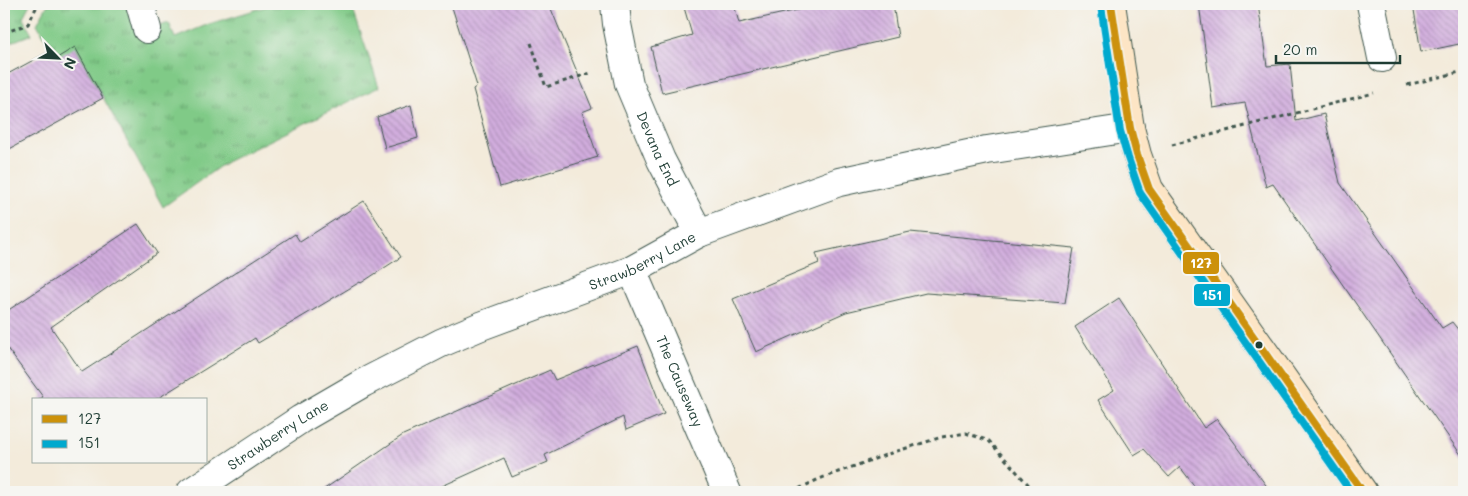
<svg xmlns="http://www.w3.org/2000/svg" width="1468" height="496" viewBox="0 0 1468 496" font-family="Mali,sans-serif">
	<defs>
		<pattern id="grass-tufts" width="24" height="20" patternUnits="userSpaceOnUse" patternTransform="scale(1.25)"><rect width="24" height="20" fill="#80ca87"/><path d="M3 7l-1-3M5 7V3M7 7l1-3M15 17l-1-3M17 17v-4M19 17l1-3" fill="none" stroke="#68a56f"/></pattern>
		<pattern id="building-back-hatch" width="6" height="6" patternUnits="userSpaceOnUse" patternTransform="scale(1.25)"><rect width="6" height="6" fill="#d2adde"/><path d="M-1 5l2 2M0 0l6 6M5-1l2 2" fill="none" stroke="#aa8eb5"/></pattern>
	</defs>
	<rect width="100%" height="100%" fill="#f6f6f2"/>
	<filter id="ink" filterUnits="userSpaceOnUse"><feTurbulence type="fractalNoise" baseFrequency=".02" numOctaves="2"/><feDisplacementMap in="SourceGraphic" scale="10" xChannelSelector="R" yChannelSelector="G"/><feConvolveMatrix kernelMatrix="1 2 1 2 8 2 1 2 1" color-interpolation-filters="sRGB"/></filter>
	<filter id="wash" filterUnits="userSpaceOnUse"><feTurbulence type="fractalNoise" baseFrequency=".0096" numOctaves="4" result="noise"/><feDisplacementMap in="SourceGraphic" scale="20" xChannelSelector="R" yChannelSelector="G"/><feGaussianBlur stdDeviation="1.12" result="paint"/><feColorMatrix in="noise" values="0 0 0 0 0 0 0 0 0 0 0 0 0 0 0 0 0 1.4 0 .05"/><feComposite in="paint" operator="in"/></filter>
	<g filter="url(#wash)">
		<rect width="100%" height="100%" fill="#f3ebdb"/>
		<g fill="url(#grass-tufts)" stroke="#50845e">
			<path d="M4,4h26l-7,13 9,17 -28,11z"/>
			<path d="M48,4h85l8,28 28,-9 6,15 34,-14 65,-20h77l28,83 -153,75 -63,45 -87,-159 -19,10 -20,-34z"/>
		</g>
		<g id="blocks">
			<g fill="url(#building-back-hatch)">
				<path d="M451,4h98l43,104 -10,4 16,45 -98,30 -27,-98 4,-3z"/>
				<path d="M683,4h51l5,19 86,-19h68l5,33 -236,56 -11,-46 41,-12z"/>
				<path d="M1199,4h59l9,62 23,-2 6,57 28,-7 16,69 102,145 10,-6 12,15v122l-54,-77 -137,-198 -7,3 -21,-84 -32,5z"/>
				<path d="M1413,4h51v39l-43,9z"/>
				<path d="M75,47l28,51 -99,54v-76l48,-26 5,8z"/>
				<path d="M411,105l7,33 -33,10 -8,-31z"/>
				<path d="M364,201l37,56 -40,26 -1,-1 -102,61 -3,-5 -100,62h-116l4,-3 -39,-53v-31l134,-89 19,29 -106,74 31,45 213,-138 5,8z"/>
				<path d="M910,232l164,16 -9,55 -139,-10 -80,19 -90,40 -23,-53 86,-36 -3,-10z"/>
				<path d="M1119,298l85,130 13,-9 54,73h-72l-19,-25 -11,10 -25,-28 -10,6 -36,-55 16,-10 -39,-63z"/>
				<path d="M638,346l26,68 -38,16 -3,-13 -78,38 3,7 -36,15 -8,-19 -75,34h-109l83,-57 147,-65 5,10z"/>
			</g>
		</g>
	</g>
	<g filter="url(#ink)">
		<use href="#blocks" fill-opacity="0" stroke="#3f574d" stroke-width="1"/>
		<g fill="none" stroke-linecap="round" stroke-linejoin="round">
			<defs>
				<g id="minor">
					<path d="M140,4l7,25"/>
					<path id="s1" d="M615,4l2,20 12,60 32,76 38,73"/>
					<path d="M1371,4l11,54"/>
					<path id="s2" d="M632,270l95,222"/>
					<path id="s3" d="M191,492l110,-73 62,-36 78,-40 40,-17 151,-56 67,-37 140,-51 148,-32 143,-22"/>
				</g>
				<path id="secondary" d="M1111,4l19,124 7,27 12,34 214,303"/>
			</defs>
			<use href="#minor" stroke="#3f574d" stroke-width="30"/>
			<use href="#secondary" stroke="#3f574d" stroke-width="30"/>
			<g stroke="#3f574d" stroke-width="3" stroke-dasharray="4 4" stroke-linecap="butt">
				<path d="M4,33l24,-9 10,-20"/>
				<path d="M531,43l15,44 45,-14"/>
				<path d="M1407,85l57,-14"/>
				<path d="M1172,145l202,-52"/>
				<path d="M792,492l27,-13 72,-26 51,-16 24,-4 23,8 46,51"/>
			</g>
			<use href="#minor" stroke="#fff" stroke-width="28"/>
			<use href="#secondary" stroke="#fde5c5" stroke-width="28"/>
			<defs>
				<path id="bus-1" d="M1111,4l19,124 7,27 12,34 214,303"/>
				<path id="bus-2" d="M1101,6l19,125 8,27 12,35 211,299"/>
			</defs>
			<use href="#bus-1" stroke="#f6f6f2" stroke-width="11"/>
			<use href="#bus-2" stroke="#f6f6f2" stroke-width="11"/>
			<use href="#bus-1" stroke="#cc910a" stroke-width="8"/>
			<use href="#bus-2" stroke="#00a9ce" stroke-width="8"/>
		</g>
	</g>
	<circle fill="#1f3d34" stroke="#f6f6f2" stroke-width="2" cx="1259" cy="345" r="4.5"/>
	<g text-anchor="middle" stroke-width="4" stroke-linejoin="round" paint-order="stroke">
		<g font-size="14" fill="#1f3d34" stroke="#f6f6f2">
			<text dy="5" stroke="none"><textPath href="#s1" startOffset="152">Devana End</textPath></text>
			<text dy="5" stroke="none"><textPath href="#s3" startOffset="509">Strawberry Lane</textPath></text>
			<text dy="5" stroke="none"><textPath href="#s2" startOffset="121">The Causeway</textPath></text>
			<text dy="5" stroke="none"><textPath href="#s3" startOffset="104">Strawberry Lane</textPath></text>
		</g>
	</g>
	<g stroke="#f6f6f2" stroke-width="2">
		<rect x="1182" y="251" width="38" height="24" rx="5" fill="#cc910a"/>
		<rect x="1193" y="283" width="38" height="24" rx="5" fill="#00a9ce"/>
	</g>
	<g font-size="14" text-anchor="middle" font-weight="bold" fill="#fff">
		<text x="1201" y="268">127</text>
		<text x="1212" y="300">151</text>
	</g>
	<rect width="1468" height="496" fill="none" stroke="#f6f6f2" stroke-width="20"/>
	<rect x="32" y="398" width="175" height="65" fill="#f6f6f2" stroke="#a0aca6"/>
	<rect x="42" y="415" width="25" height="8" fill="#cc910a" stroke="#a0aca6"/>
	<text x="78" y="424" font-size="15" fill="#1f3d34">127</text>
	<rect x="42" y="440" width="25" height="8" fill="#00a9ce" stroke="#a0aca6"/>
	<text x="78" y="448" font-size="15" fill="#1f3d34">151</text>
	<g transform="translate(58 58) rotate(114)" stroke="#f6f6f2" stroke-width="4" paint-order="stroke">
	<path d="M0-4L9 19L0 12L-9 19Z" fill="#1f3d34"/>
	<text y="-8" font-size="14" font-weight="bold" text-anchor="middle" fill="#1f3d34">N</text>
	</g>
	<path d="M1276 55v8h124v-8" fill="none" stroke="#1f3d34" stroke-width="2.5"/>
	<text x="1283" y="55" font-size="15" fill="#1f3d34" stroke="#f6f6f2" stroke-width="4" paint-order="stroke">20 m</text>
</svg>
